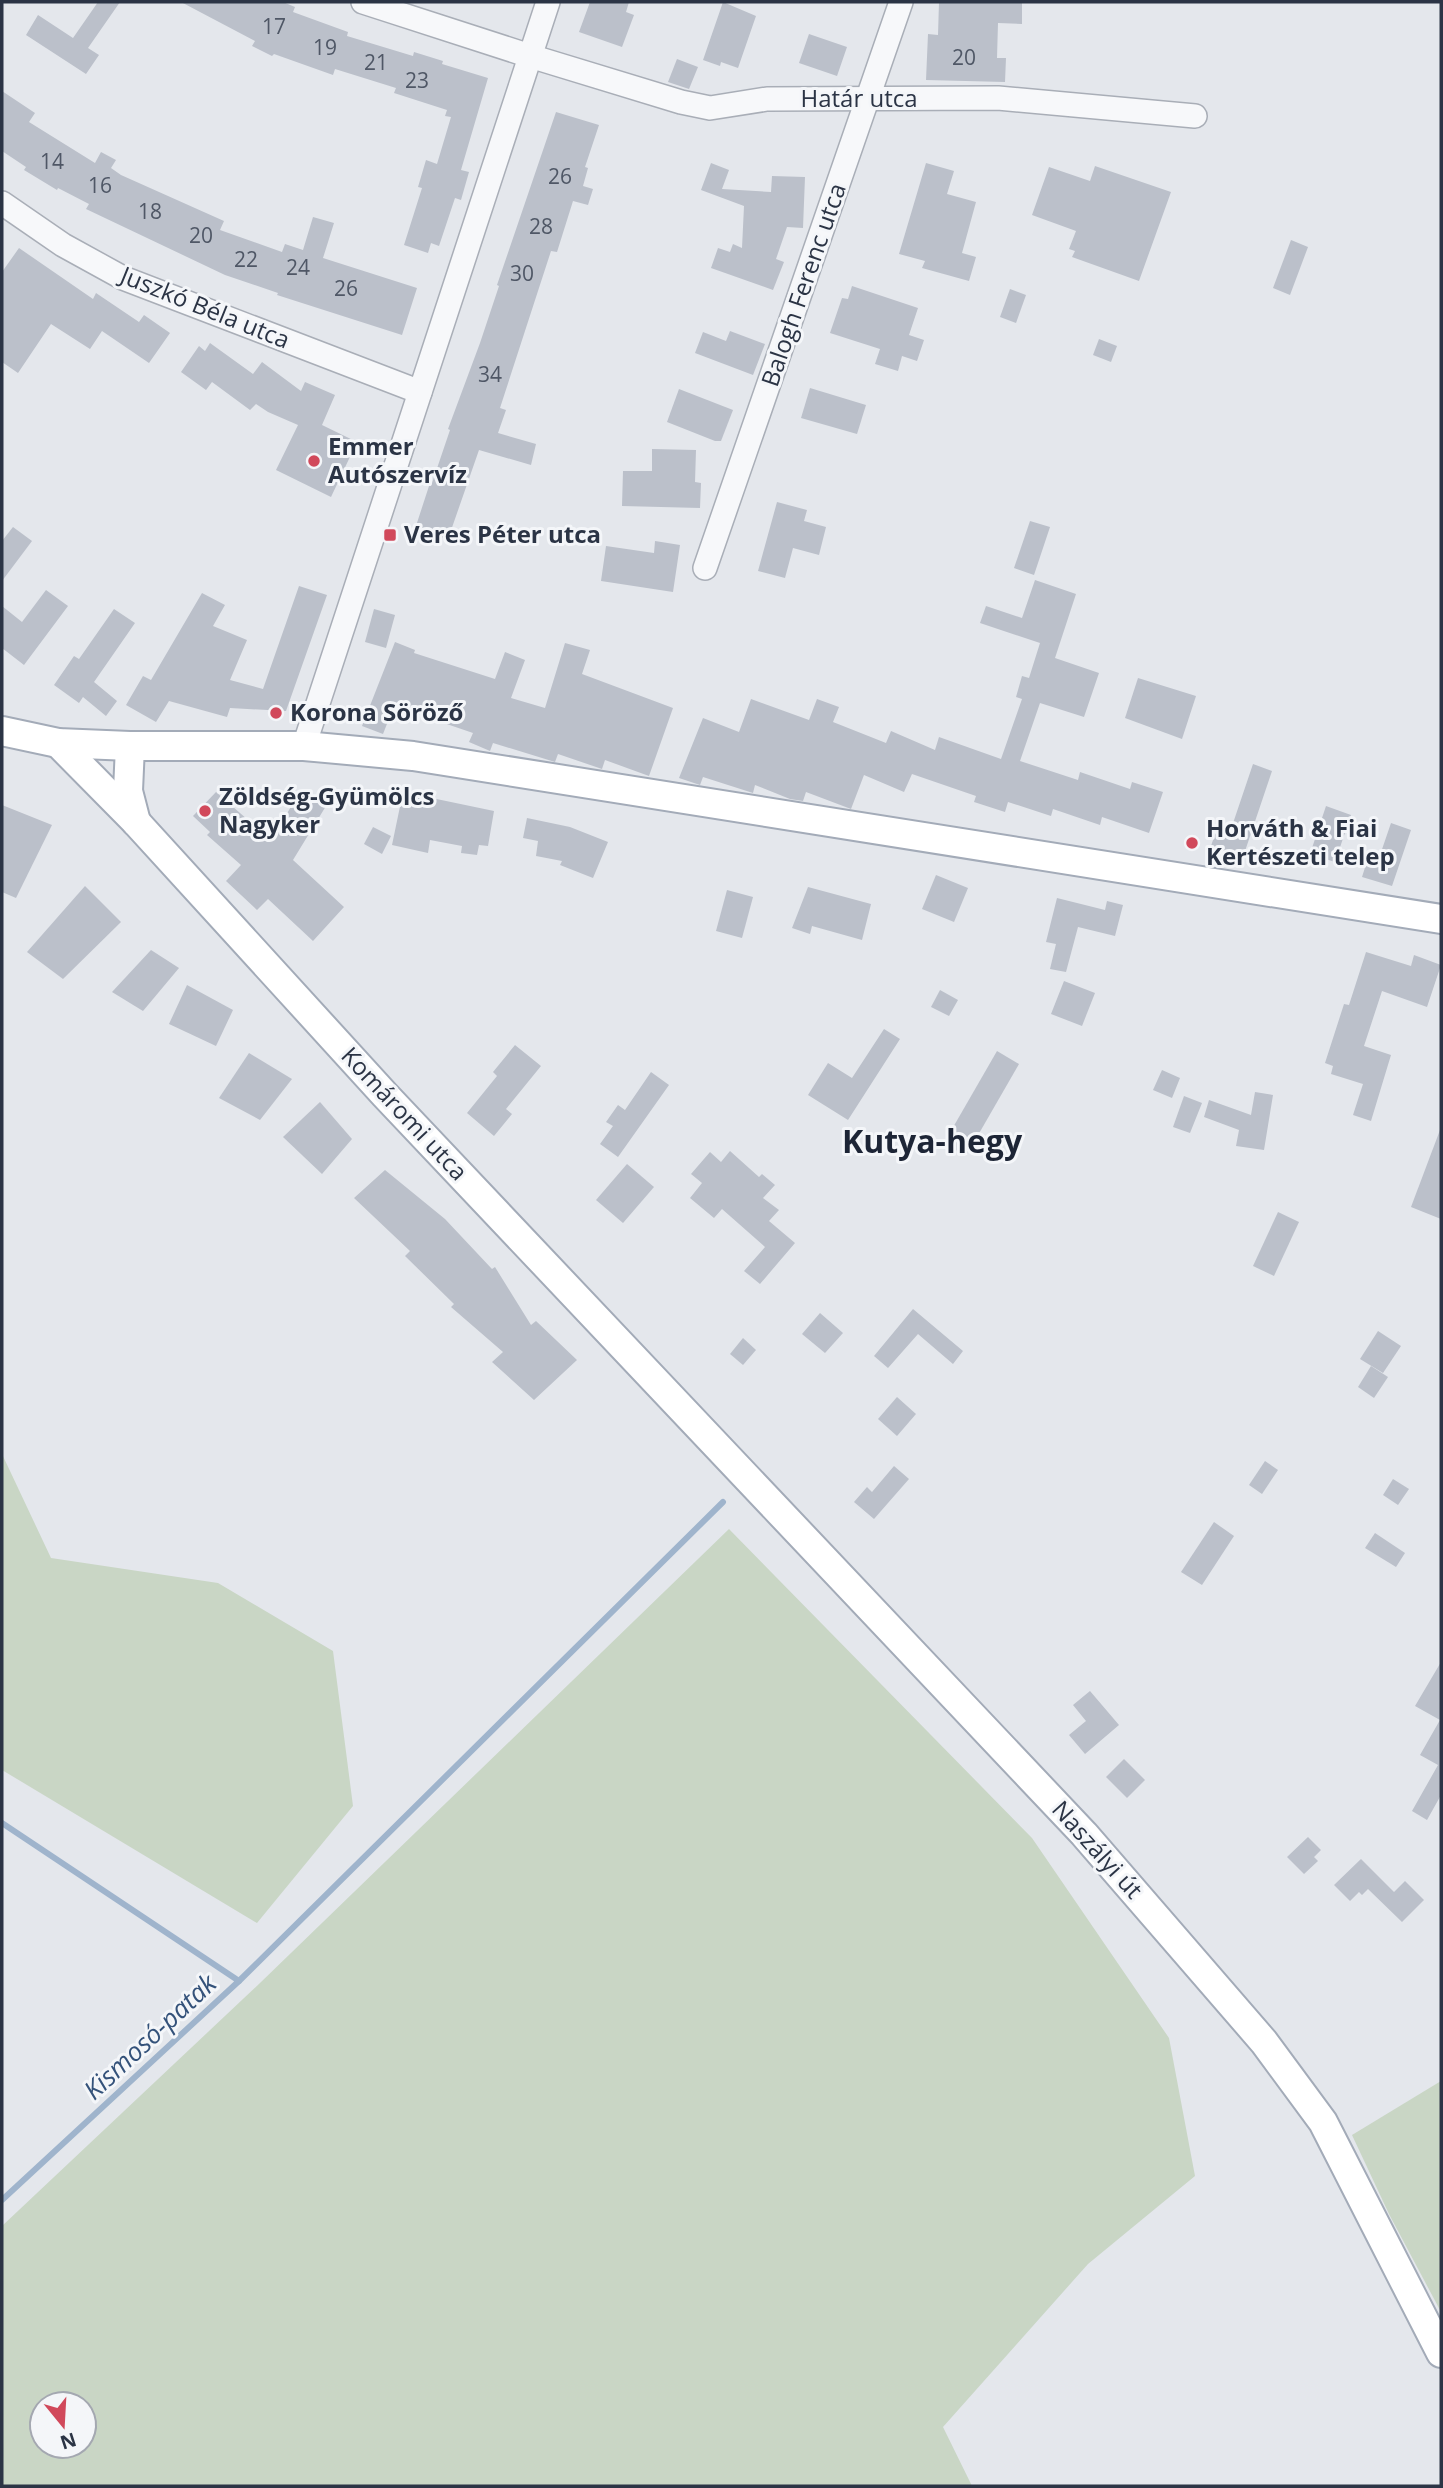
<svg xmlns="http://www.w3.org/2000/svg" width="1443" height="2488" viewBox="0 0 1443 2488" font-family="'Open Sans',sans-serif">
	<rect width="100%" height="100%" fill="#e4e7ec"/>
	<g fill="#c9d6c5" fill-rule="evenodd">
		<path d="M2,1454l49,104 167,25 115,68 20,155 -96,117 -255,-153z"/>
		<path d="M729,1529l303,309 137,200 26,138 -107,88 -145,163 29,59h-970v-260l258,-243zM42,2404h42v42h-42z"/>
		<path d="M1441,2081v231l-52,-98 -37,-79z"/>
	</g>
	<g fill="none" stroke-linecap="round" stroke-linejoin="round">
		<g stroke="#9fb4cc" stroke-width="6">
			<path d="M2,1823l237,158 -237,219"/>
			<path d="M239,1981l484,-479"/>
		</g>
	</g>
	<g fill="#bbc0ca">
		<path d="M98,2h22l-32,46 11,7 -13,19 -60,-39 12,-20 35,23z"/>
		<path d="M181,2h102l12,5 -2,5 55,20 -1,4 66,20 1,-4 29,9 -1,3 46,14 -27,92 8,2 -8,28 -6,-2 -16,48 -8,-3 -3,10 -24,-8 18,-57 -4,-1 8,-27 11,4 14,-47 -6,-1 2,-6 -53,-17 2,-5 -61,-19 -2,6 -59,-21 -2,2 -20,-10 3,-5z"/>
		<path d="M590,2h39l-3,10 8,3 -12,32 -43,-15z"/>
		<path d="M723,2l33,14 -18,52 -17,-6 -1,4 -17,-6z"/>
		<path d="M939,2h83v22l-24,-1 -1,35h9l-1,24 -79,-2 2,-46 10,1z"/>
		<path d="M809,34l38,13 -10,29 -38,-13z"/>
		<path d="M677,59l21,8 -9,22 -21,-7z"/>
		<path d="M2,91l33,22 -6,9 66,41 6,-11 15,8 -5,8 10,7 103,46 -4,9 62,22 3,-8 18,6 10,-33 21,6 -11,35 94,30 -15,47 -125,-40 1,-2 -53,-18 -139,-66 3,-5 -31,-16 -1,2 -33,-20 2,-3 -24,-16z"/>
		<path d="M556,112l43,13 -14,42 3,1 -5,18 10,3 -5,16 -15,-4 -16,51 -6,-1 -51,157 6,2 -8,23 38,11 -5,21 -52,-15 -31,89 -33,-10 14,-43h2l19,-56 -2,-1 32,-86 19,-57 -2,-1z"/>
		<path d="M711,163l18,7 -7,19 49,3 1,-16 33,1 -2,51 -16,-1 -11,32 8,3 -11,28 -62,-22 7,-20 12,4 3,-8 9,4 2,-42 -43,-16z"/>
		<path d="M926,163l28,8 -7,23 29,8 -14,51 14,4 -7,24 -47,-13 3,-7 -26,-7z"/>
		<path d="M1095,166l76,26 -32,89 -67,-24 3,-6 -6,-2 7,-18 -44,-16 17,-48 41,14z"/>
		<path d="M1291,240l17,7 -18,48 -17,-7z"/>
		<path d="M19,248l74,51 3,-6 43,29 5,-7 26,18 -21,30 -47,-32 -12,18 -39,-25 -33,49 -16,-11v-90z"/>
		<path d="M852,286l66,22 -9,27 15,5 -7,21 -15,-5 -4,15 -23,-7 5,-15 -50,-16 12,-35 6,1z"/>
		<path d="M1010,289l16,6 -10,28 -16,-6z"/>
		<path d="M730,331l35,13 -12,31 -58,-22 8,-21 23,9z"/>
		<path d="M1099,339l18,7 -6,16 -18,-7z"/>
		<path d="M210,343l43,31 9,-12 39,29 4,-9 30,13 -13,30 35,17 -26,55 -55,-27 22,-45 -30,-13 -12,-8 -6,6 -38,-28 -6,8 -25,-18 18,-26 6,5z"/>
		<path d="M810,388l56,17 -9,29 -56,-16z"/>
		<path d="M679,389l54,21 -12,31h-6l-48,-19z"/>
		<path d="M652,449l44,1 -1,32 6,1 -1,25 -78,-2 1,-35h29z"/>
		<path d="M777,502l30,8 -3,11 22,6 -7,28 -26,-7 -8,30 -27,-7z"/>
		<path d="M1030,521l20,6 -16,48 -20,-7z"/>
		<path d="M13,527l19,14 -30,40v-40z"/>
		<path d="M655,541l25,4 -7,47 -72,-11 5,-35 48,7z"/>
		<path d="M1035,580l41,14 -21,64 44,15 -15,44 -44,-14 -20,58 58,19 2,-8 50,17 2,-7 31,10 -14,41 -47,-16 -2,8 -47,-16 -2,7 -43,-14 -3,10 -31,-10 2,-6 -64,-22 -8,18 -40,-17 -13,34 -45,-17 -3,9 -13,-2 -35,-14 -2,8 -50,-16 -3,8 -21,-7 24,-60 36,14 12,-33 58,21 8,-21 22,8 -6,15 53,21 5,-12 44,19 4,-13 62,22 21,-60 -6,-2 6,-21 7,2 11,-35 -60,-20 6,-17 36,12z"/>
		<path d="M299,586l28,9 -41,116 -56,-3 -3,9 -58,-16 -13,21 -30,-17 17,-29 8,4 51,-87 23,12 -12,21 34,14 -17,40 33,9z"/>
		<path d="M46,590l22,16 -44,59 -22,-17v-42l20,16z"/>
		<path d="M114,609l21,14 -41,59 23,19 -11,15 -23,-19 -4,6 -25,-18 20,-29 5,3z"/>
		<path d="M374,609l21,6 -9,33 -21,-6z"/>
		<path d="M395,642l20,8 -1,3 81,26 10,-27 20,8 -14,38 34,10 20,-65 25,7 -8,24 91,34 -24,68 -44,-16 -3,9 -44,-15 -3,8 -62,-19 -3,8 -21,-9 4,-9 -79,-27 -11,28 -21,-8z"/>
		<path d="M1138,678l58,18 -14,43 -57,-21z"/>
		<path d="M1253,764l19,7 -30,89 -32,-11 5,-15 13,4z"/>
		<path d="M301,790l25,16 -33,54 51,47 -31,34 -45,-42 -11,11 -31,-29 15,-16 -34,-30 3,-3 -17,-16 23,-24 55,48z"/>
		<path d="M403,792l91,19 -6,35 -9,-1 -2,10 -16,-2 1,-7 -32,-6 -2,13 -36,-8z"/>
		<path d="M2,805l50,20 -36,73 -14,-6z"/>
		<path d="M1326,806l25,9 -16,47 -25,-8z"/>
		<path d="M527,818l43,9 38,15 -15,36 -33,-13 2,-4 -26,-5 2,-15 -15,-3z"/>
		<path d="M1391,823l20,7 -19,56 -30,-9 6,-19 10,3z"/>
		<path d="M373,827l18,9 -9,18 -18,-10z"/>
		<path d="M936,875l32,13 -14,34 -32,-13z"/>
		<path d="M85,886l36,36 -58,57 -36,-27z"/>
		<path d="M808,887l63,17 -9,36 -50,-14 -2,8 -18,-6z"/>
		<path d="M727,890l26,7 -11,41 -26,-7z"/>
		<path d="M1057,898l48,12 2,-9 16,4 -8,31 -37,-9 -12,45 -16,-3 6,-25 -10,-2z"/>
		<path d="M151,950l28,18 -36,43 -31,-19z"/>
		<path d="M1366,952l45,14 3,-11 27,10 -14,42 -45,-16 -18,55 27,9 -20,66 -18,-6 10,-31 -32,-10 2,-8 -8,-3 19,-59 5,1z"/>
		<path d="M1064,981l31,12 -13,33 -31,-12z"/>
		<path d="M187,985l46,25 -17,36 -47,-22z"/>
		<path d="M940,990l18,10 -9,16 -18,-9z"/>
		<path d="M884,1029l16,10 -52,81 -40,-25 20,-32 24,15z"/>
		<path d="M515,1045l26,21 -35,43 6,5 -18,22 -27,-23 30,-37 -4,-4z"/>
		<path d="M997,1051l22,13 -53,92 -22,-13z"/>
		<path d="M249,1053l43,26 -32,41 -41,-22z"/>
		<path d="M1162,1070l18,8 -8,20 -19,-8z"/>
		<path d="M651,1072l18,13 -51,72 -18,-13 13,-18 -7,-4 12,-17 7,5z"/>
		<path d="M1255,1092l18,3 -9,55 -28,-4 3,-16 -35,-13 5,-17 42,15z"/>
		<path d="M1184,1096l18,7 -12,30 -17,-6z"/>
		<path d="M320,1102l32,37 -30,35 -39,-37z"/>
		<path d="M1440,1130h1v89l-30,-12z"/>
		<path d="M730,1151l29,26 3,-3 13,11 -12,13 16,12 -10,11 26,22 -35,41 -16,-13 21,-24 -43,-38 -8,9 -24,-20 12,-15 -11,-9 19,-22 11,10z"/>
		<path d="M627,1164l27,23 -31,36 -27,-23z"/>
		<path d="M385,1170l60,49 47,50 3,-2 36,58 5,-4 41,39 -43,40 -42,-38 11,-10 -52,-45 3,-3 -49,-48 5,-5 -56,-53z"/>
		<path d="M1278,1212l21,10 -25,54 -21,-10z"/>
		<path d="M913,1309l50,42 -10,13 -35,-30 -30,34 -14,-12z"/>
		<path d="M820,1313l23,20 -18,20 -23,-19z"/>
		<path d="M1378,1331l23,15 -18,27 -23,-14z"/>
		<path d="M743,1338l13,12 -13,15 -13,-11z"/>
		<path d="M1371,1366l17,11 -14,21 -16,-11z"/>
		<path d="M897,1397l19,17 -19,22 -19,-17z"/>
		<path d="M1265,1461l13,9 -16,24 -13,-9z"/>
		<path d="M894,1466l15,13 -35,40 -20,-17 13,-15 5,5z"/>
		<path d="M1393,1479l16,10 -11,16 -15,-10z"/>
		<path d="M1214,1522l20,14 -32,49 -21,-13z"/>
		<path d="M1375,1533l30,20 -9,14 -31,-19z"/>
		<path d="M1441,1662v133l-14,25 -15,-9 26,-46 -18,-10 20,-35 -25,-14z"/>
		<path d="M1090,1691l29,34 -34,29 -16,-19 17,-14 -13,-16z"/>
		<path d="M1124,1759l21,21 -18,18 -21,-21z"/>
		<path d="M1308,1837l13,13 -7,7 4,4 -14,13 -17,-17z"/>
		<path d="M1361,1859l33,33 11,-11 19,19 -22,22 -34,-33 -6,6 -3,-3 -9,9 -16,-16z"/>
	</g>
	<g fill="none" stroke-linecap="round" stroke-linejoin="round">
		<defs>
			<g id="minor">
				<path d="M363,2l167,54 151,46 29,6 57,-9 231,-1 197,18"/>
				<path d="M2,203l61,42 60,33 297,114"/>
				<path d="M705,568l196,-566"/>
				<path d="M304,746l244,-744"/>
			</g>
			<g id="major">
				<path d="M2,731l56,12 72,3h174l109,10 1028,163"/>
				<path d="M58,743l78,79 249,273 699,739 180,208 59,80 118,231"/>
				<path d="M130,746l-2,45 8,31"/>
			</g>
		</defs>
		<use href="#minor" stroke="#a9aeb7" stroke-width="26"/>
		<use href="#major" stroke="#a3abb8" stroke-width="32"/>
		<use href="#minor" stroke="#f7f8fa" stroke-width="23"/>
		<use href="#major" stroke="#fff" stroke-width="28"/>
	</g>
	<g fill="#d1495b" stroke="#f4f6f9" stroke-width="2.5">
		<circle cx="314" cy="461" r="7"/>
		<rect x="383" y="528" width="14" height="14" rx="3.5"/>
		<circle cx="276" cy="713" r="7"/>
		<circle cx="205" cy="811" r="7"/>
		<circle cx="1192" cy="843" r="7"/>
	</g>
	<g text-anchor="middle" stroke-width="6" stroke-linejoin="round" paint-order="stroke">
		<g font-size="21" fill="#4f5766">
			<text x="274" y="34">17</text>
			<text x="325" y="55">19</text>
			<text x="964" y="65">20</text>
			<text x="376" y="70">21</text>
			<text x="417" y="88">23</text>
			<text x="52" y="169">14</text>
			<text x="560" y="184">26</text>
			<text x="100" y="193">16</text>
			<text x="150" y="219">18</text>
			<text x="541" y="234">28</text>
			<text x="201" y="243">20</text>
			<text x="246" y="267">22</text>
			<text x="298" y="275">24</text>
			<text x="522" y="281">30</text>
			<text x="346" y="296">26</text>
			<text x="490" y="382">34</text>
		</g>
		<g font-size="24" fill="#2b3445" stroke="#f4f6f9">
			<text x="859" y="107">Határ utca</text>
			<text transform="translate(804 285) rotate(-71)" y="8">Balogh Ferenc utca</text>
			<text transform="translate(205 308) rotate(22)" y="8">Juszkó Béla utca</text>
			<text transform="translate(404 1114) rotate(47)" y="8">Komáromi utca</text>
			<text transform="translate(1097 1850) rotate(48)" y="8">Naszályi út</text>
		</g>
		<g font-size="24" font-weight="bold" fill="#2b3445" stroke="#f4f6f9" text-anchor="start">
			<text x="328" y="455">Emmer<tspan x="328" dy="28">Autószervíz</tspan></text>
			<text x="404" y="543">Veres Péter utca</text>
			<text x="290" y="721">Korona Söröző</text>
			<text x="219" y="805">Zöldség-Gyümölcs<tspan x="219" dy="28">Nagyker</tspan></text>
			<text x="1206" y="837">Horváth &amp; Fiai<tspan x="1206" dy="28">Kertészeti telep</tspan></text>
		</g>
		<g font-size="26" font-style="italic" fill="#34527a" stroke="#f4f6f9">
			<text transform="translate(150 2037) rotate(-43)" y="9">Kismosó-patak</text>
		</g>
		<g font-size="32" font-weight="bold" fill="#1d2536" stroke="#f4f6f9">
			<text x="932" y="1153">Kutya-hegy</text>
		</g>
	</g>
	<rect width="1443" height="2488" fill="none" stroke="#2b3445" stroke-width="7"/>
	<g transform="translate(63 2425) rotate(162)"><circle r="33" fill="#f4f6f9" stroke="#a4a8b1" stroke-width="2"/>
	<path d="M0-5L12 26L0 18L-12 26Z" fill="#d1495b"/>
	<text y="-10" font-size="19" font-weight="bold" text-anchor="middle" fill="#2b3445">N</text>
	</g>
</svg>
